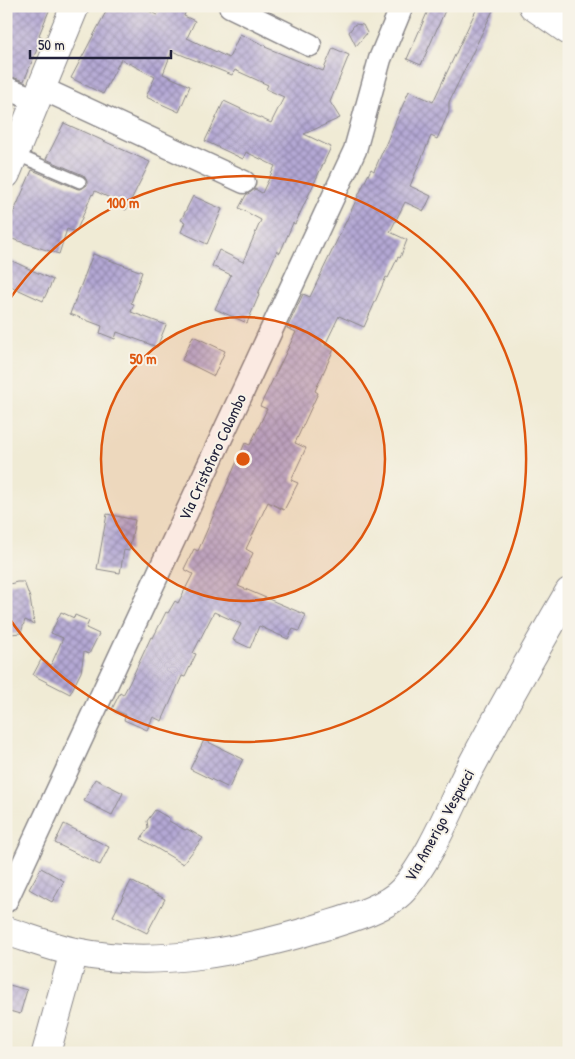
<svg xmlns="http://www.w3.org/2000/svg" width="575" height="1059" viewBox="0 0 575 1059" font-family="'Patrick Hand',sans-serif">
	<defs>
		<pattern id="building-cross-hatch" width="8" height="8" patternUnits="userSpaceOnUse" patternTransform="scale(1.25)"><rect width="8" height="8" fill="#b4a8d4"/><path d="M0 0l8 8M0 8l8-8" fill="none" stroke="#9288ad"/></pattern>
	</defs>
	<rect width="100%" height="100%" fill="#f7f3e8"/>
	<filter id="ink" filterUnits="userSpaceOnUse"><feTurbulence type="fractalNoise" baseFrequency=".02" numOctaves="2"/><feDisplacementMap in="SourceGraphic" scale="10" xChannelSelector="R" yChannelSelector="G"/><feConvolveMatrix kernelMatrix="1 2 1 2 8 2 1 2 1" color-interpolation-filters="sRGB"/></filter>
	<filter id="wash" filterUnits="userSpaceOnUse"><feTurbulence type="fractalNoise" baseFrequency=".0096" numOctaves="4" result="noise"/><feDisplacementMap in="SourceGraphic" scale="20" xChannelSelector="R" yChannelSelector="G"/><feGaussianBlur stdDeviation="1.12" result="paint"/><feColorMatrix in="noise" values="0 0 0 0 0 0 0 0 0 0 0 0 0 0 0 0 0 1.4 0 .05"/><feComposite in="paint" operator="in"/></filter>
	<g filter="url(#wash)">
		<rect width="100%" height="100%" fill="#f0ebd5"/>
		<g id="blocks">
			<g fill="url(#building-cross-hatch)">
				<path d="M6,6h45l-12,29 3,2 -18,44 -18,-6z"/>
				<path d="M109,6h29l19,9 4,-9h16l9,4 -2,6 11,5 -8,17 42,20 11,-24 26,12 -1,1 58,24 10,-23 16,7 -19,47 10,16 -36,16 27,13 -36,77 -2,-1 -13,30 -3,-2 -19,43 1,1 -12,28 -32,-14 16,-34 -19,-9 7,-16 24,12 18,-42 -22,-12 7,-13 9,-6 7,4 13,-27 -29,-14 -3,7 -38,-18 19,-40 47,22 13,-26 -18,-8 2,-4 -33,-15 -3,5 -60,-24 -9,23 27,12 -11,26 -33,-15 9,-20 -34,-18 -18,35 -32,-16z"/>
				<path d="M430,6h17l-26,59 -14,-6z"/>
				<path d="M478,6h17l-46,96v10l-12,27 -6,-3 -21,50 21,10 -7,15 -19,-9 -15,30 17,8 -7,18 -2,-1 -10,21 -2,-1 -22,50 -25,-11 -14,29 9,4 -19,42 3,2 -23,50 11,5 -15,32 7,3 -14,27 -16,-8 -22,47 7,4 -15,33 68,29 -7,16 -6,-2 -5,10 -29,-13 -9,22 -17,-8 8,-16 -27,-12 -21,41 3,1 -11,23 -3,-1 -20,45 -9,-4 -6,13 -23,-10 2,-5 -14,-6 8,-16 3,2 7,-13 21,-45 2,1 13,-26 2,1 7,-12 3,2 15,-29 -9,-5 10,-20 4,2 47,-108 5,2 17,-36 -7,-3 36,-74 -9,-4 16,-34 7,3 61,-128 3,2 35,-80 24,11z"/>
				<path d="M355,24l8,1 4,8 -11,13 -7,-14z"/>
				<path d="M6,102l8,3 -7,19h-1z"/>
				<path d="M64,123l86,39 -24,48 -13,-6 1,-4 -19,-9 -2,4 -1,-1 -16,38 -9,-3 -8,25 -53,-17v-7l26,-60 46,19h3l6,-4v-4l-4,-6 -37,-16z"/>
				<path d="M193,196l29,13 -15,35 -26,-12 4,-10 -4,-2z"/>
				<path d="M93,254l49,18 -11,31 3,1 -3,8 35,13 -9,22 -40,-15 -2,7 -15,-6 2,-7 -32,-12z"/>
				<path d="M6,258l47,22 -10,21 -37,-17z"/>
				<path d="M193,336l32,15 -11,25 -32,-16z"/>
				<path d="M107,514l28,6 -6,31 -5,-1 -4,23 -23,-4z"/>
				<path d="M17,582h7l6,16 4,26 -9,-4 -4,13 -11,1 -4,-13v-36z"/>
				<path d="M61,612l13,6 1,-3 14,6 -3,7 13,6 -10,20 -5,-2 -3,20 -11,22 -37,-19 8,-15 10,5 12,-27 -12,-5z"/>
				<path d="M204,740l39,19 -14,29 -39,-19z"/>
				<path d="M95,779l28,14 -11,22 -28,-14z"/>
				<path d="M155,810l14,8v3l16,9 2,-1 16,9 -20,26 -42,-25 7,-12 -1,-6z"/>
				<path d="M64,824l45,23 -9,18 -45,-22z"/>
				<path d="M41,868l23,13 -12,21 -23,-13z"/>
				<path d="M131,881l34,18 -18,34 -34,-17z"/>
				<path d="M6,984l21,6 -7,24 -14,-4z"/>
			</g>
		</g>
	</g>
	<g filter="url(#ink)">
		<use href="#blocks" fill-opacity="0" stroke="#898688" stroke-width="1"/>
		<g fill="none" stroke-linecap="round" stroke-linejoin="round">
			<defs>
				<path id="service" d="M15,154l65,28"/>
				<g id="minor">
					<path d="M230,6l80,39"/>
					<path d="M6,88l31,12"/>
					<path d="M41,88l203,94"/>
					<path d="M6,901l349,-751 25,-91 22,-53"/>
				</g>
				<g id="tertiary">
					<path d="M533,6l36,25"/>
					<path d="M6,174l69,-168"/>
					<path d="M6,931c23,7 46,16 69,21 83,17 170,-1 250,-26 23,-7 62,-18 78,-36 27,-31 46,-80 64,-116 33,-62 67,-122 102,-182"/>
					<path d="M46,1053l28,-101"/>
				</g>
			</defs>
			<use href="#service" stroke="#898688" stroke-width="14"/>
			<use href="#minor" stroke="#898688" stroke-width="25"/>
			<use href="#tertiary" stroke="#898688" stroke-width="30"/>
			<use href="#service" stroke="#fff" stroke-width="11"/>
			<use href="#minor" stroke="#fff" stroke-width="22"/>
			<use href="#tertiary" stroke="#fff" stroke-width="28"/>
		</g>
	</g>
	<circle cx="243" cy="459" r="142" fill="#de560e" fill-opacity=".12"/>
	<g fill="none" stroke="#de560e" stroke-width="2.5">
		<circle cx="243" cy="459" r="142"/>
		<path d="M7 303A283 283 0 1 1 7 615"/>
	</g>
	<g text-anchor="middle" stroke-width="4" stroke-linejoin="round" paint-order="stroke">
		<g font-size="16" fill="#22223b" stroke="#f7f3e8">
			<text transform="translate(212 457) rotate(-65)" y="6">Via Cristoforo Colombo</text>
			<text transform="translate(439 825) rotate(-61)" y="6">Via Amerigo Vespucci</text>
		</g>
	</g>
	<circle cx="243" cy="459" r="8" fill="#de560e" stroke="#f7f3e8" stroke-width="2.5"/>
	<g font-size="15" text-anchor="middle" font-weight="bold" fill="#de560e" stroke="#f7f3e8" stroke-width="4" stroke-linejoin="round" paint-order="stroke">
		<text x="123" y="208">100 m</text>
		<text x="143" y="364">50 m</text>
	</g>
	<rect width="575" height="1059" fill="none" stroke="#f7f3e8" stroke-width="25"/>
	<path d="M30 50v8h141v-8" fill="none" stroke="#22223b" stroke-width="2.5"/>
	<text x="38" y="50" font-size="15" fill="#22223b" stroke="#f7f3e8" stroke-width="4" paint-order="stroke">50 m</text>
</svg>
